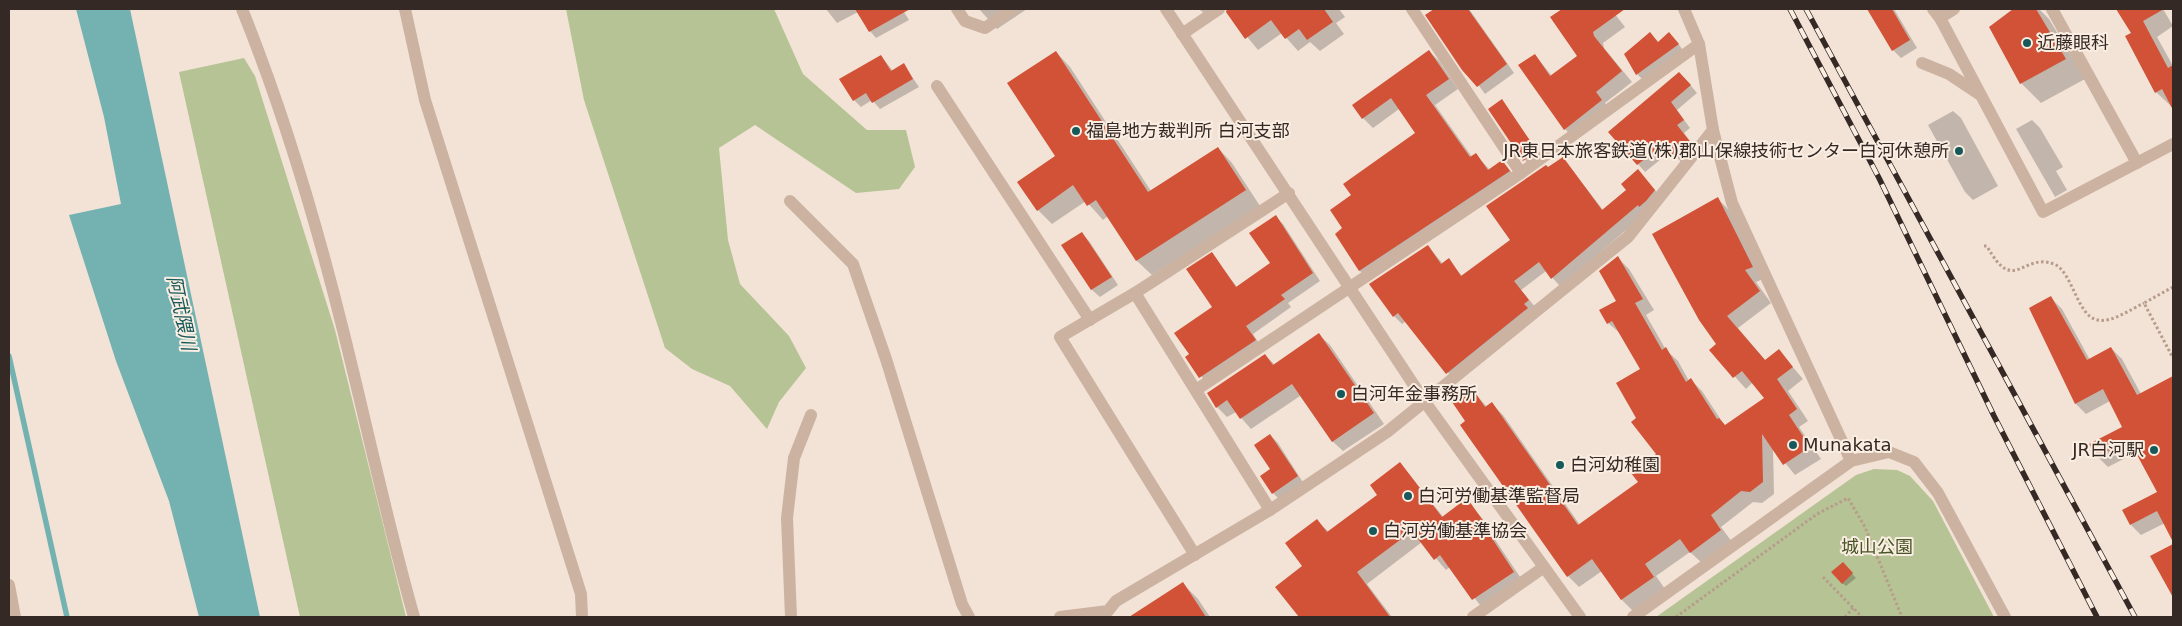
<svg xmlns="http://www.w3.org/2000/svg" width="2182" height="626" viewBox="0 0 2182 626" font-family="'DejaVu Sans','Noto Sans JP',sans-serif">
	<rect width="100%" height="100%" fill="#f3e3d6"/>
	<g fill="#b6c395">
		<path d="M566,9h208l29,65 64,56h39l9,37 -16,22 -43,4 -101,-68 -36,23 9,92 12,44 49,52 17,32 -27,34 -12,27 -37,-43 -38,-17 -27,-21 -81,-248z"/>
		<path d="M244,58l11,18 80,254 71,287h-106l-121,-545z"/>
		<path d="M1874,469l23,1 13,6 23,25 61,116h-338l200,-142z"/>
	</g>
	<path fill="#73b2b1" d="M76,9h54l130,608h-61l-30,-116 -53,-140 -47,-146 52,-11 -17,-87z"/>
	<g fill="#0003">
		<path d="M826,9h85l-7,3 5,8 -33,18 -6,-7 -12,-19 -21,11z"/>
		<path d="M979,9h48l-30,20z"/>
		<path d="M1199,9h21l-12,8z"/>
		<path d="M1252,9h87l6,8 -9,6 8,11 -24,17 -10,-9 -12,9 -16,-18 -24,17 -24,-29z"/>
		<path d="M1436,9h33l45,64 -29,21 -58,-79z"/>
		<path d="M1564,9h57l-7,4 11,14 -22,16 1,5 28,34 -27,21 6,8 -35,29 -11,-11 -45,-63 15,-11 17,21 27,-20 -27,-38z"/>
		<path d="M1868,9h26l23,39 -16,10 -8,-8z"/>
		<path d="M2016,9h23l10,10 36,60 -44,24 -20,-20 -30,-55z"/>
		<path d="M2118,9h45l10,17 -16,11 16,29v42l-17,-16 -23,-58z"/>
		<path d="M1677,42l8,11 -40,29 -8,-8 -12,-20 33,-11z"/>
		<path d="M1429,51l10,10 19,28 -23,16 37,52 4,-2 14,15 12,-9 17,20 -149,99 -10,-9 -24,-37 8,-5 8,-34 64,-62 -17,-24 -26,19 -10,-10z"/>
		<path d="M1056,52l14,15 81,124 67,-43 14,15 28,43 -108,69 -15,-14 -29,-45 -5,4 -17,-19 -34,23 -14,-14 19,-53z"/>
		<path d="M881,56l12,15 11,-6 15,22 -39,22 -8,-9 -11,7 -7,-7z"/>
		<path d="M1687,81l10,12 -20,17 13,18 -6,5 14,19 -14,13 -13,-14 -26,21 -35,-40z"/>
		<path d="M1502,101l40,57 -12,9 -40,-58z"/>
		<path d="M1953,111l8,7 37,68 -25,14 -8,-8 -37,-67z"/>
		<path d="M2032,120l8,8 23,39 -7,4 11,19 -12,7 -39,-68z"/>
		<path d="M1563,158l40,52 24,-20 11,-19 25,28 -103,87 -14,-15 -25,19 15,18 -81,73 -49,-60 -4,3 -8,-8 34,-70 15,18 6,-4 13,16 50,-36 37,-71z"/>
		<path d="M1718,199l11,11 34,69 -7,3 15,21 -33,25 28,33 13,-10 24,28 -15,12 20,30 -9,6 22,32 -26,16 -22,-27 1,46 -12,9 -9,-1 -32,25 11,15 -30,21 -12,-11 -34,24 9,13 -32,22 -11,-11 -20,-29 -23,16 -11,-11 -101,-155 5,-31 15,17 5,-3 11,11 77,110 60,-42 18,-29 -20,-35 4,-49 -21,-36 -13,-11 10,-22v-43l11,11 25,41 -8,5 20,35 12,11 11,20 2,-1 11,11 23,35 41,-27 -13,-17 -7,7 -35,-39 7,-5z"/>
		<path d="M1276,217l7,7 37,57 -32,22 3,4 -38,27 9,14 -54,37 -21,-28 4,-2 23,-48 -2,-53 25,33 35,-23z"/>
		<path d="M1081,233l8,8 29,44 -18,12 -8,-7 -29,-44z"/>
		<path d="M2051,298l11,11 28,51 21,-12 11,11 19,35 22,-12 10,11v145l-8,-15 -24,12 -10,-10 28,-32 -22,-41 -29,15 -11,-11 -6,-12 33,-17 -14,-26 -24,13 -10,-10z"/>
		<path d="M1319,335l11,10 54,79 -41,27 -11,-10 -32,-45 -49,33 -15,-17 -9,5 -10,-10 48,-52 10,10z"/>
		<path d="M1270,435l8,8 26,41 -23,17 -8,-8z"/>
		<path d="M1400,463l44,55 22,-18 29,33 -3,2 32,48 -40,27 -34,-43 -4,3 -24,-28 -55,42 25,33h-91l-24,-30 26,-21 14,-45 12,11 50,-37z"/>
		<path d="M2173,545v53l-21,-41z"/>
		<path d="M1843,564l13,14 -10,8 -4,-3z"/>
		<path d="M1183,584l15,15 12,18h-79z"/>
	</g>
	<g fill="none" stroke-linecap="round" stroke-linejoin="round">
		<path stroke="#73b2b1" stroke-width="5.5" d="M9,356l58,261"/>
	</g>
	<g fill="#d15236">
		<path d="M855,9h55l-41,23z"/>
		<path d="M1227,9h97l9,13 -26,18 -8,-11 -14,10 -14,-19 -26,19 -19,-27z"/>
		<path d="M1434,9h34l39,55 -30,23 -15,-17 -37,-55z"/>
		<path d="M1562,9h63l-32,23 1,4 28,35 -26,21 6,8 -38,30 -46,-65 17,-11 15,22 27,-20 -27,-39z"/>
		<path d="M1867,9h25l18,31 -18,11z"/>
		<path d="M2013,9h23l30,50 -46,25 -31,-57z"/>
		<path d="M2116,9h48l-21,12 25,47 5,-3v45l-11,-21 -7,4 -30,-57 6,-3z"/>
		<path d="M1650,32l8,10 11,-10 10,12 -43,31 -12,-21z"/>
		<path d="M1429,50l20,29 -23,16 44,62 6,-4 12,17 14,-10 8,11 -151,100 -24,-37 7,-6 -12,-18 21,-15 -8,-11 72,-51 -24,-35 -29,21 -10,-14z"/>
		<path d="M1056,51l92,141 70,-45 28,43 -110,71 -40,-61 -9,6 -14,-21 -36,26 -20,-29 38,-26 -48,-73z"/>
		<path d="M881,55l10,16 13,-8 9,16 -41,24 -6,-10 -13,8 -14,-22z"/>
		<path d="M1679,72l12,13 -20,17 13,18 -7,5 15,19 -16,15 -12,-15 -27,21 -29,-33z"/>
		<path d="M1502,99l35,52 -14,10 -35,-52z"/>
		<path d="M1563,157l39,53 24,-20 -5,-6 17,-15 17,21 -9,11 -7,6 -1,-2 -87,74 -12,-17 -25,19 15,19 -5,4 4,4 -82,66 -48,-61 -5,4 -24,-33 59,-39 13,19 8,-6 12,18 49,-36 -24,-34 60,-41 2,2z"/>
		<path d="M1718,197l35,70 -8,3 15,21 -33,25 38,44 14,-11 14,18 -16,12 20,30 -8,6 21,32 -27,18 -21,-31 1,48 -13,10 -9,-1 -30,24 10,15 -31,23 -10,-14 -35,25 9,13 -33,23 -29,-41 -25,18 -107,-152 5,-4 -13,-19 20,-14 13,19 7,-5 86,123 60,-43 -7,-9 25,-19 -25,-32 5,-4 -20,-35 24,-14 -28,-48 -5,3 -8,-14 17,-9 -17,-30 19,-15 25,43 -8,4 27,47 4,-3 20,35 5,-4 26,41 2,-1 6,7 39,-27 -22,-27 -9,7 -24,-28 7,-6 -17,-24 -47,-86z"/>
		<path d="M1276,215l37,58 -32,22 4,4 -39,27 10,14 -57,38 -14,-21 4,-3 -15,-21 38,-26 -26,-38 26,-17 24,35 34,-24 -21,-30z"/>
		<path d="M1082,232l30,45 -21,13 -30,-45z"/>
		<path d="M2051,296l36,64 24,-13 26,48 36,-19v166l-16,-31 -27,14 -8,-15 35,-18 -28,-52 -33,17 -7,-13 33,-17 -19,-38 -28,15 -46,-96z"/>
		<path d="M1319,333l55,80 -42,29 -40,-58 -52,35 -13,-19 -11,8 -9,-15 58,-39 8,11z"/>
		<path d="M1270,434l28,42 -26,18 -12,-18 10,-7 -16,-24z"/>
		<path d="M1400,462l42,55 25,-19 17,24 -2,1 32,49 -42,28 -32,-45 -6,5 -22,-29 -55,41 33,45h-91l-24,-30 27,-21 -17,-23 32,-24 10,13 50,-37 -7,-10z"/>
		<path d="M2173,544v53l-23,-41z"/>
		<path d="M1843,562l10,11 -11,11 -11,-12z"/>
		<path d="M1183,582l23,35h-77z"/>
	</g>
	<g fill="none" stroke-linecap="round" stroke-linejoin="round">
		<g stroke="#b79c8b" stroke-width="3" stroke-dasharray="2.5 2.5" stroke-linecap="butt">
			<path d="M1984,246h3c27,50 35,6 67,18 19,8 23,53 44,56 14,3 33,-11 46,-17"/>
			<path d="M2173,287l-29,16 29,55"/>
			<path d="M1823,577l39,40"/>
			<path d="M1676,617l141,-103 31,-16 17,29 37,90"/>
			<path d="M1845,617l8,-9"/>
		</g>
		<g stroke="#ccb2a1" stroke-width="12">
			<path d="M242,9c42,104 74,212 101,321 24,96 44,192 71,287"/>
			<path d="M405,9l20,91 156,494 1,23"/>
			<path d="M957,9l8,12 20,7 28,-19"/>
			<path d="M1166,9l259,393 155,215"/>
			<path d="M1412,9l109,164"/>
			<path d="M1684,9l15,35 14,86 19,73 119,258"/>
			<path d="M1933,9l7,9 14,-9"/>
			<path d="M2052,9l85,154"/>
			<path d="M1940,18l103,194 130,-68"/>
			<path d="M1182,34l37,-25"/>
			<path d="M1922,63l27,11 30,20"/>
			<path d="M937,86l153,234"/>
			<path d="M790,201l63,63 33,95 76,245 7,13"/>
			<path d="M1135,293l135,217"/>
			<path d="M1196,390l325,-217 178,-129"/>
			<path d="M1195,555l-135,-218 75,-44 154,-100"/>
			<path d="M9,585l6,32"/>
			<path d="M791,617l-4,-99 7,-60 17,-43"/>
			<path d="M1060,617l48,-6 8,-10 154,-91 117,-78 241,-195 85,-107"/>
			<path d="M1473,617l71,-50"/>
			<path d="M1633,617l218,-156 38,-9 25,10 24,31 67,124"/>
		</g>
		<defs>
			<g id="rail">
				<path d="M1790,9l89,169 115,238 103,201"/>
				<path d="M1806,9l329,608"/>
			</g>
		</defs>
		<use href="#rail" stroke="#352925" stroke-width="5.5"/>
		<use href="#rail" stroke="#faeee2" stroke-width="4" stroke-dasharray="11" stroke-linecap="butt"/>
	</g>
	<g fill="#17595a" stroke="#faeee2" stroke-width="2">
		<circle cx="2027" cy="43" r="5"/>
		<circle cx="1076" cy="131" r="5"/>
		<circle cx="1959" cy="151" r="5"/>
		<circle cx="1341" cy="394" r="5"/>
		<circle cx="1793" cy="445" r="5"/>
		<circle cx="2154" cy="450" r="5"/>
		<circle cx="1560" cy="465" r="5"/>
		<circle cx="1408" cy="496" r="5"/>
		<circle cx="1373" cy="531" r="5"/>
	</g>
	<g text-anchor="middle" stroke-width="4" stroke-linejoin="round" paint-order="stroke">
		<g font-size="18" fill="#352925" stroke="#faeee2" text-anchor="start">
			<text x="2037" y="49">近藤眼科</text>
			<text x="1086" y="137">福島地方裁判所 白河支部</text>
			<text x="1949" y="157" text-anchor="end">JR東日本旅客鉄道(株)郡山保線技術センター白河休憩所</text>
			<text x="1351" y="400">白河年金事務所</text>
			<text x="1803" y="451">Munakata</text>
			<text x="2144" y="456" text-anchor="end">JR白河駅</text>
			<text x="1570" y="471">白河幼稚園</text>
			<text x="1418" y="502">白河労働基準監督局</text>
			<text x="1383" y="537">白河労働基準協会</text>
		</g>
		<g font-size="18" fill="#475526" stroke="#faeee2">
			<text x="1877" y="553">城山公園</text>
		</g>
		<g font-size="19" font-style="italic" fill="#17595a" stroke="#faeee2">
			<text transform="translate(182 313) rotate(78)" y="7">阿武隈川</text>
		</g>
	</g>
	<rect width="2182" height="626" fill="none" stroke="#352925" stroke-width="20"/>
</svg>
